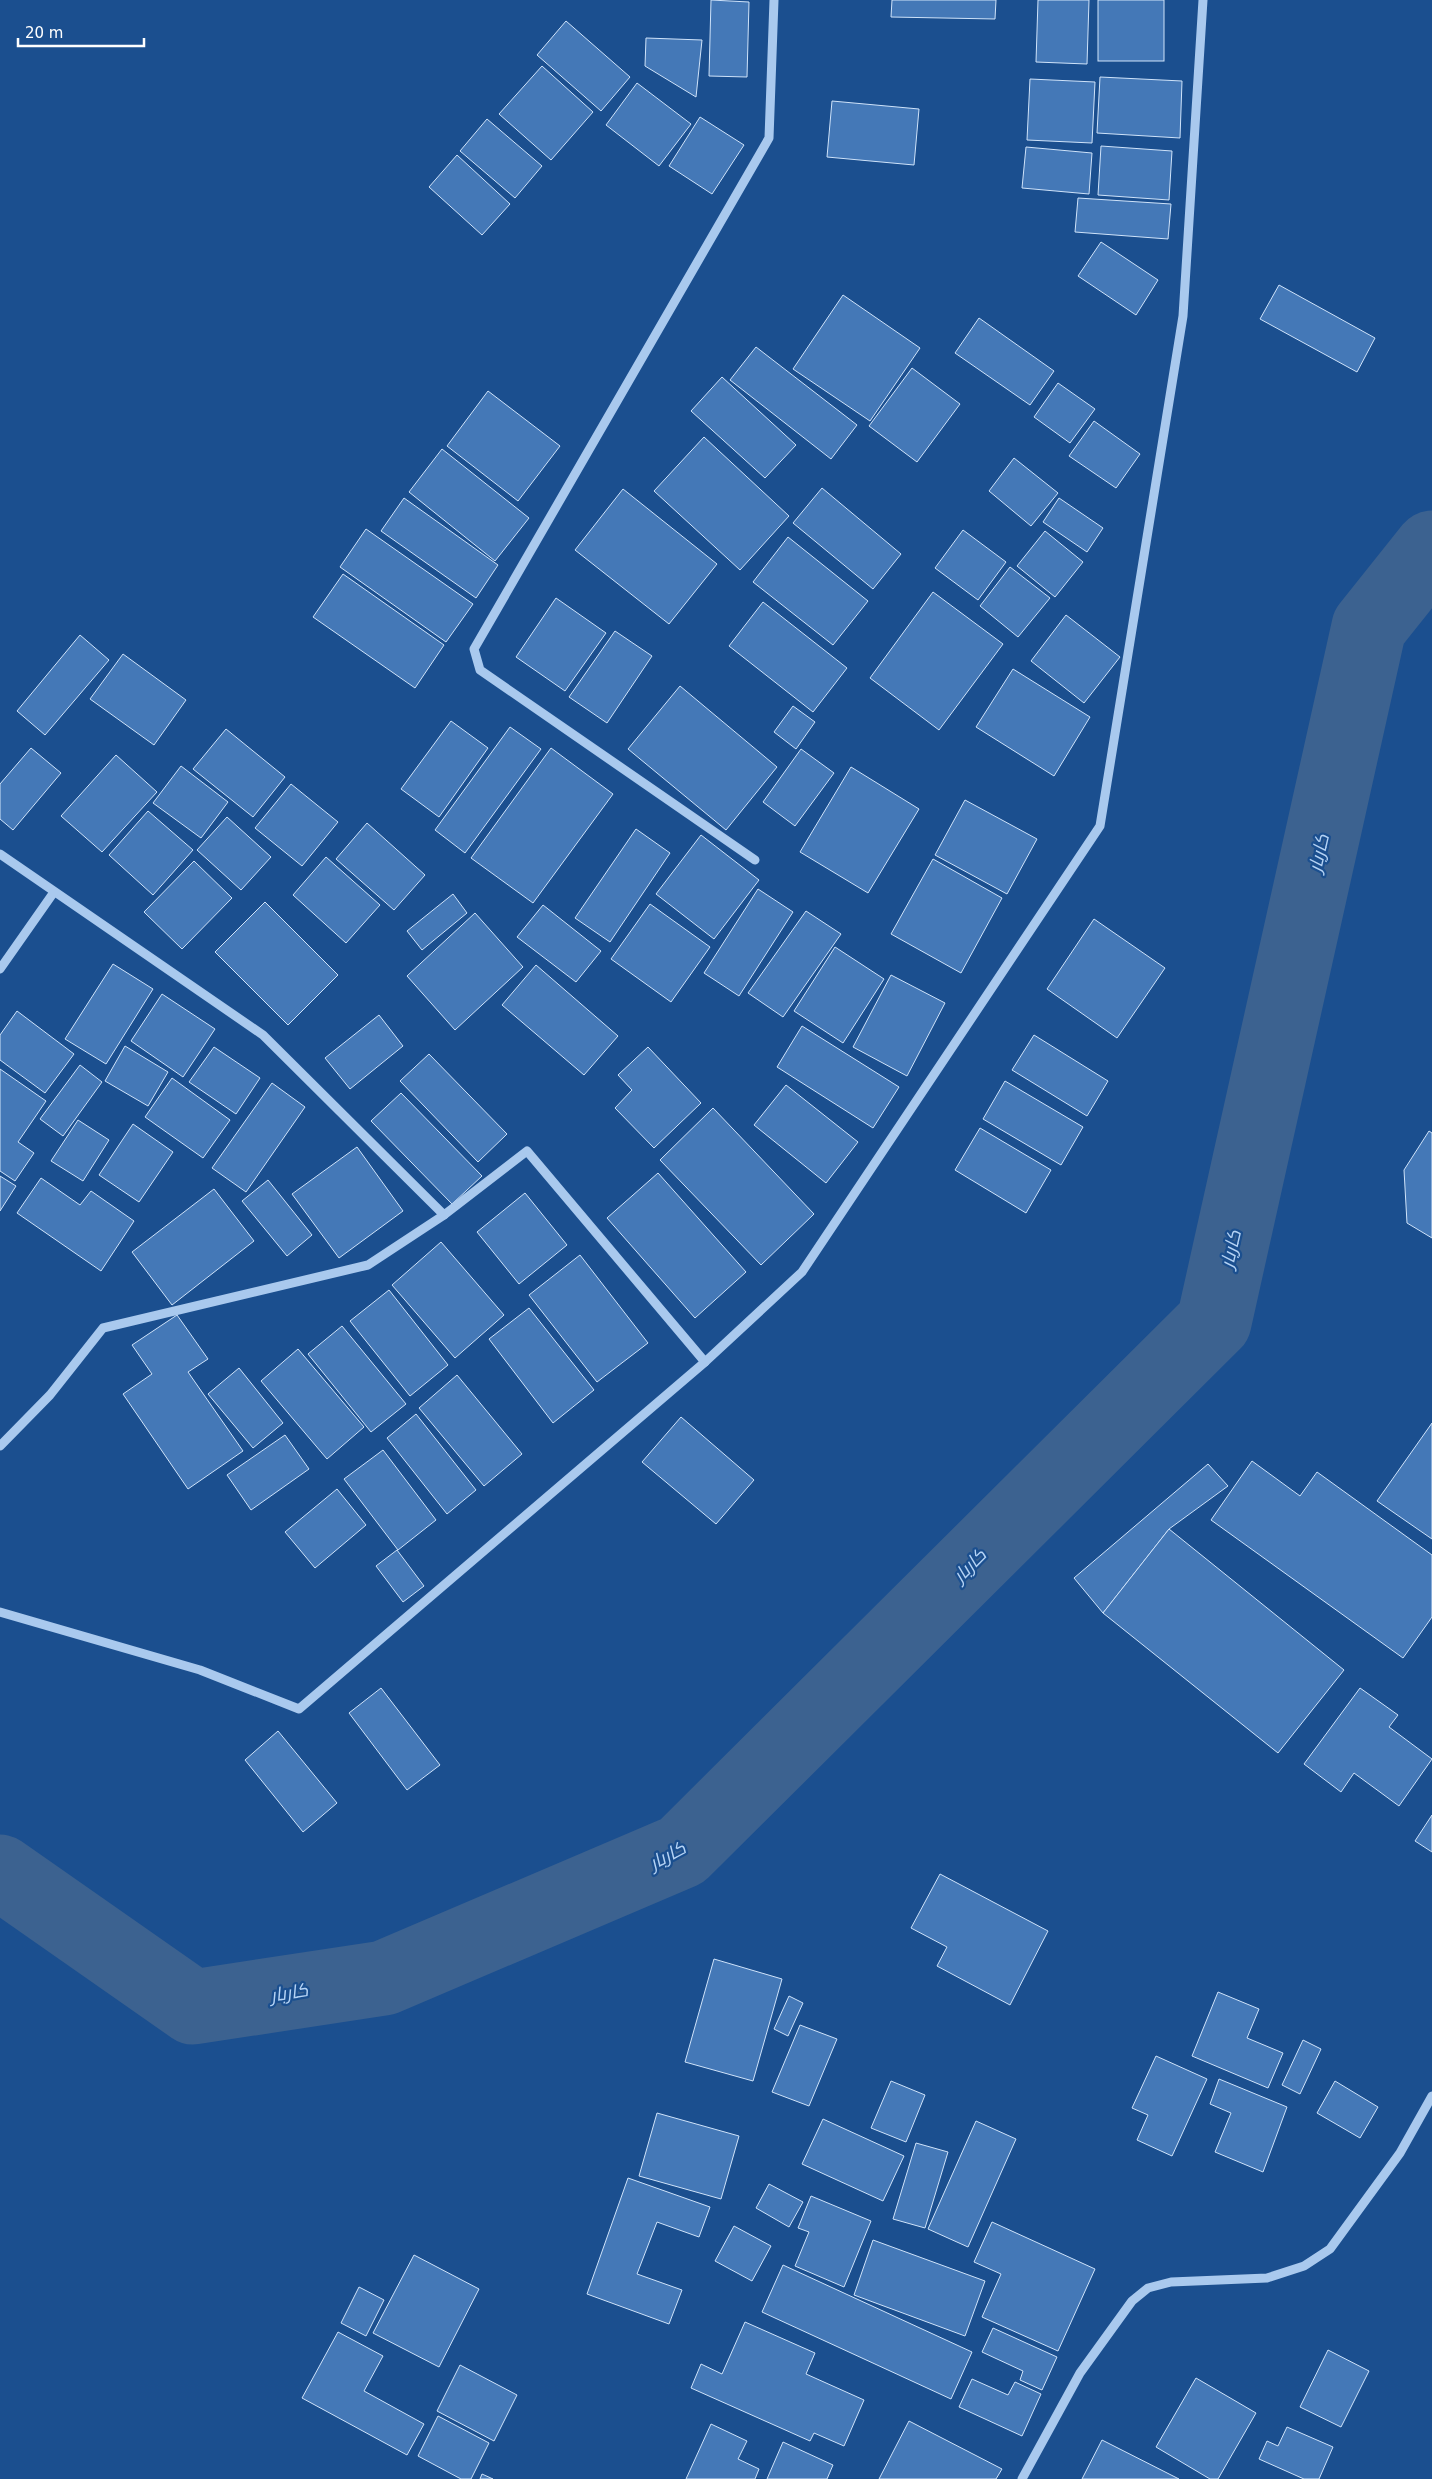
<svg xmlns="http://www.w3.org/2000/svg" width="1432" height="2479" viewBox="0 0 1432 2479" font-family="'DejaVu Sans',Cairo,sans-serif">
	<rect width="100%" height="100%" fill="#1b4f8f"/>
	<g fill="none" stroke-linecap="round" stroke-linejoin="round">
		<path stroke="#3c6290" stroke-width="75" d="M0,1872l193,135 191,-29 298,-127 532,-529 155,-695 63,-79"/>
	</g>
	<g fill="#4478b7" stroke="#cfe3fa">
		<path d="M711,0l38,2 -2,75 -38,-1z"/>
		<path d="M892,0h104l-1,19 -104,-2z"/>
		<path d="M1038,0h51l-2,64 -51,-2z"/>
		<rect x="1098" y="0" width="66" height="61"/>
		<path d="M566,21l64,56 -29,34 -64,-56z"/>
		<path d="M646,38l56,2 -6,57 -51,-31z"/>
		<path d="M542,66l51,46 -42,48 -52,-46z"/>
		<path d="M1100,77l82,4 -2,57 -83,-5z"/>
		<path d="M1030,79l65,3 -3,61 -65,-3z"/>
		<path d="M637,83l54,41 -32,42 -53,-41z"/>
		<path d="M832,101l87,8 -5,56 -87,-8z"/>
		<path d="M700,117l44,28 -32,49 -43,-28z"/>
		<path d="M487,119l55,47 -27,32 -55,-47z"/>
		<path d="M1101,146l71,5 -3,49 -71,-5z"/>
		<path d="M1026,147l66,6 -3,41 -67,-6z"/>
		<path d="M457,155l53,49 -28,31 -53,-48z"/>
		<path d="M1078,198l93,6 -3,35 -93,-7z"/>
		<path d="M1101,242l57,38 -22,35 -58,-39z"/>
		<path d="M1279,285l96,53 -18,34 -97,-53z"/>
		<path d="M843,295l77,53 -50,73 -77,-52z"/>
		<path d="M979,318l75,53 -24,34 -75,-52z"/>
		<path d="M756,347l101,78 -26,34 -101,-79z"/>
		<path d="M912,368l48,36 -43,58 -48,-36z"/>
		<path d="M722,377l74,68 -31,33 -74,-67z"/>
		<path d="M1058,383l37,26 -25,34 -36,-26z"/>
		<path d="M488,391l72,55 -42,55 -71,-55z"/>
		<path d="M1094,421l46,33 -24,34 -47,-32z"/>
		<path d="M704,437l85,79 -49,54 -86,-79z"/>
		<path d="M442,449l87,69 -34,43 -86,-69z"/>
		<path d="M1014,458l44,35 -27,33 -42,-35z"/>
		<path d="M822,488l79,66 -28,35 -80,-66z"/>
		<path d="M623,489l94,75 -48,60 -94,-74z"/>
		<path d="M404,498l94,67 -22,33 -95,-67z"/>
		<path d="M1059,498l44,30 -16,24 -44,-30z"/>
		<path d="M366,529l107,75 -27,38 -106,-75z"/>
		<path d="M963,530l43,32 -28,38 -43,-32z"/>
		<path d="M1045,531l38,31 -28,35 -38,-31z"/>
		<path d="M788,537l80,64 -35,44 -80,-63z"/>
		<path d="M1010,567l40,31 -32,39 -38,-31z"/>
		<path d="M343,574l101,71 -29,43 -102,-71z"/>
		<path d="M933,592l70,52 -64,86 -69,-52z"/>
		<path d="M556,598l50,35 -41,58 -49,-34z"/>
		<path d="M763,602l84,66 -34,44 -84,-66z"/>
		<path d="M1066,615l54,42 -36,46 -53,-42z"/>
		<path d="M615,631l37,25 -45,67 -38,-26z"/>
		<path d="M80,635l29,25 -64,75 -28,-24z"/>
		<path d="M123,654l63,46 -32,45 -64,-46z"/>
		<path d="M1013,669l77,48 -36,59 -78,-49z"/>
		<path d="M680,686l97,81 -51,63 -98,-81z"/>
		<path d="M793,706l22,16 -19,27 -22,-17z"/>
		<path d="M451,721l37,27 -49,69 -38,-28z"/>
		<path d="M510,727l31,22 -76,104 -30,-23z"/>
		<path d="M226,729l59,48 -32,40 -60,-48z"/>
		<path d="M31,748l30,25 -48,57 -13,-11v-35z"/>
		<path d="M551,748l62,46 -80,109 -62,-45z"/>
		<path d="M801,749l33,24 -39,53 -32,-24z"/>
		<path d="M116,755l41,37 -55,60 -41,-36z"/>
		<path d="M181,766l47,36 -27,36 -48,-35z"/>
		<path d="M851,767l68,42 -51,84 -68,-41z"/>
		<path d="M291,784l47,38 -36,44 -47,-38z"/>
		<path d="M965,800l72,39 -30,55 -72,-39z"/>
		<path d="M148,811l45,39 -40,45 -44,-40z"/>
		<path d="M227,817l44,40 -30,33 -44,-40z"/>
		<path d="M367,823l58,52 -31,35 -58,-51z"/>
		<path d="M636,829l34,24 -60,89 -35,-24z"/>
		<path d="M701,835l58,45 -45,59 -58,-45z"/>
		<path d="M326,857l54,48 -34,38 -53,-48z"/>
		<path d="M933,859l69,39 -41,75 -70,-39z"/>
		<path d="M194,861l38,37 -50,51 -38,-37z"/>
		<path d="M758,889l35,23 -54,84 -35,-23z"/>
		<path d="M453,894l14,19 -45,37 -15,-19z"/>
		<path d="M265,902l73,73 -50,50 -73,-73z"/>
		<path d="M650,904l60,43 -39,55 -60,-43z"/>
		<path d="M543,905l58,46 -25,31 -59,-45z"/>
		<path d="M806,911l35,23 -58,83 -35,-24z"/>
		<path d="M475,913l48,54 -68,63 -48,-54z"/>
		<path d="M1094,919l71,49 -48,70 -70,-49z"/>
		<path d="M835,947l49,32 -41,64 -49,-32z"/>
		<path d="M113,964l40,25 -47,75 -41,-25z"/>
		<path d="M536,965l82,71 -34,39 -82,-70z"/>
		<path d="M891,975l54,28 -38,73 -54,-29z"/>
		<path d="M162,994l53,35 -32,48 -52,-36z"/>
		<path d="M17,1011l57,43 -29,39 -45,-33v-25z"/>
		<path d="M379,1015l24,31 -53,43 -25,-31z"/>
		<path d="M802,1026l97,61 -26,41 -96,-61z"/>
		<path d="M1034,1035l74,46 -21,35 -75,-46z"/>
		<path d="M125,1046l43,26 -20,34 -43,-25z"/>
		<path d="M214,1047l46,31 -24,36 -47,-32z"/>
		<path d="M648,1047l53,56 -47,45 -39,-40 17,-18 -14,-15z"/>
		<path d="M429,1054l78,80 -29,28 -78,-81z"/>
		<path d="M80,1065l22,17 -39,54 -23,-17z"/>
		<path d="M0,1069l46,32 -28,41 16,11 -19,28 -15,-10z"/>
		<path d="M172,1078l58,42 -27,38 -58,-41z"/>
		<path d="M1005,1081l78,46 -22,38 -78,-46z"/>
		<path d="M272,1083l33,24 -59,85 -34,-24z"/>
		<path d="M786,1085l72,57 -32,41 -72,-58z"/>
		<path d="M401,1093l81,83 -30,28 -81,-83z"/>
		<path d="M713,1108l101,106 -53,51 -101,-105z"/>
		<path d="M78,1120l31,20 -26,41 -32,-20z"/>
		<path d="M133,1124l40,28 -34,50 -40,-27z"/>
		<path d="M980,1128l71,42 -25,43 -71,-43z"/>
		<path d="M1429,1131l3,2v105l-25,-15 -3,-53z"/>
		<path d="M357,1147l46,64 -64,47 -47,-64z"/>
		<path d="M658,1173l88,99 -51,46 -88,-100z"/>
		<path d="M0,1176l16,10 -16,25z"/>
		<path d="M41,1178l39,27 11,-14 43,30 -33,50 -84,-58z"/>
		<path d="M268,1180l44,55 -25,21 -45,-55z"/>
		<path d="M214,1189l40,52 -82,64 -40,-53z"/>
		<path d="M525,1193l42,52 -48,39 -42,-52z"/>
		<path d="M441,1242l63,73 -49,43 -63,-73z"/>
		<path d="M580,1255l68,88 -51,39 -68,-87z"/>
		<path d="M389,1290l59,75 -38,31 -60,-75z"/>
		<path d="M529,1308l65,82 -41,33 -64,-84z"/>
		<path d="M177,1315l31,44 -20,13 55,79 -55,38 -65,-95 29,-20 -20,-29z"/>
		<path d="M342,1326l64,78 -35,28 -63,-78z"/>
		<path d="M298,1349l66,78 -37,32 -66,-78z"/>
		<path d="M239,1368l44,55 -30,25 -45,-54z"/>
		<path d="M457,1375l65,79 -38,32 -65,-78z"/>
		<path d="M416,1414l60,76 -29,24 -60,-76z"/>
		<path d="M681,1417l73,63 -38,44 -74,-62z"/>
		<path d="M1432,1423v116l-55,-38z"/>
		<path d="M285,1435l24,34 -58,41 -24,-35z"/>
		<path d="M383,1450l53,70 -38,30 -54,-71z"/>
		<path d="M1252,1461l48,35 17,-24 115,83v62l-29,41 -192,-138z"/>
		<path d="M1208,1464l20,22 -59,43 -66,84 -29,-35z"/>
		<path d="M337,1489l29,36 -51,43 -30,-36z"/>
		<path d="M1169,1529l175,141 -66,83 -175,-140z"/>
		<path d="M397,1550l27,36 -21,16 -27,-36z"/>
		<path d="M381,1688l59,77 -33,25 -58,-77z"/>
		<path d="M1360,1688l38,27 -9,12 43,32 -33,47 -45,-33 -13,19 -37,-28z"/>
		<path d="M278,1731l59,72 -34,29 -58,-72z"/>
		<path d="M1432,1815v37l-17,-11z"/>
		<path d="M940,1874l108,57 -38,74 -73,-39 10,-19 -36,-19z"/>
		<path d="M714,1959l68,20 -29,102 -68,-19z"/>
		<path d="M1218,1992l41,17 -12,29 36,15 -15,35 -76,-32z"/>
		<path d="M789,1996l14,7 -15,33 -14,-7z"/>
		<path d="M800,2025l37,14 -28,67 -37,-14z"/>
		<path d="M1303,2040l18,9 -21,45 -18,-9z"/>
		<path d="M1156,2056l51,23 -35,77 -35,-16 11,-25 -16,-7z"/>
		<path d="M1219,2079l68,28 -24,65 -48,-20 16,-39 -21,-9z"/>
		<path d="M891,2081l34,14 -19,47 -35,-14z"/>
		<path d="M1335,2081l43,26 -18,31 -43,-25z"/>
		<path d="M657,2113l82,23 -18,63 -82,-23z"/>
		<path d="M823,2119l81,37 -21,45 -81,-37z"/>
		<path d="M976,2121l40,18 -48,108 -40,-18z"/>
		<path d="M916,2143l32,9 -23,76 -32,-9z"/>
		<path d="M628,2178l82,29 -11,30 -42,-15 -20,52 45,16 -13,34 -82,-30z"/>
		<path d="M769,2184l34,18 -14,25 -33,-19z"/>
		<path d="M811,2196l60,25 -27,66 -49,-21 14,-34 -11,-4z"/>
		<path d="M992,2222l103,47 -37,82 -76,-34 19,-43 -27,-12z"/>
		<path d="M734,2226l37,20 -19,35 -37,-20z"/>
		<path d="M873,2240l112,41 -20,55 -111,-41z"/>
		<path d="M414,2255l65,34 -40,78 -66,-34z"/>
		<path d="M783,2265l189,87 -21,47 -189,-87z"/>
		<path d="M359,2287l25,13 -18,36 -25,-13z"/>
		<path d="M745,2322l70,31 -9,21 58,26 -20,46 -30,-13 -4,8 -119,-53 10,-24 21,10z"/>
		<path d="M993,2328l64,29 -15,33 -22,-10 3,-9 -41,-19z"/>
		<path d="M338,2332l45,24 -19,35 60,33 -17,31 -105,-57z"/>
		<path d="M1328,2350l41,21 -28,56 -41,-20z"/>
		<path d="M460,2365l57,30 -23,46 -57,-30z"/>
		<path d="M1196,2378l60,35 -38,66h-8l-54,-32z"/>
		<path d="M972,2379l36,16 7,-13 26,12 -19,42 -63,-29z"/>
		<path d="M438,2416l51,27 -18,36h-10l-43,-23z"/>
		<path d="M909,2421l93,48 -6,10h-117z"/>
		<path d="M711,2424l36,17 -9,18 21,10 -4,10h-69z"/>
		<path d="M1287,2427l46,20 -14,32h-15l-45,-20 8,-18 11,5z"/>
		<path d="M1102,2440l77,39h-97z"/>
		<path d="M783,2442l50,23 -6,14h-60z"/>
		<path d="M482,2474l11,5h-13z"/>
	</g>
	<g fill="none" stroke-linecap="round" stroke-linejoin="round">
		<g stroke="#a9c9ee" stroke-width="9">
			<path d="M0,854l263,181 181,180 83,-64 178,211"/>
			<path d="M755,860l-275,-190 -6,-21 295,-511 5,-138"/>
			<path d="M0,969l54,-77"/>
			<path d="M0,1446l50,-51 53,-67 265,-63 76,-50"/>
			<path d="M0,1612l200,58 99,39 406,-347 97,-90 298,-446 83,-510 20,-316"/>
			<path d="M1022,2479l58,-106 52,-72 16,-13 23,-6 96,-4 37,-12 26,-17 70,-96 32,-57"/>
		</g>
	</g>
	<g text-anchor="middle" stroke-width="4.5" stroke-linejoin="round" paint-order="stroke">
		<g font-size="19" font-style="italic" fill="#b5d3f5" stroke="#1b4f8f">
			<text transform="translate(1318 853) rotate(-77)" y="7">کاربار</text>
			<text transform="translate(1230 1249) rotate(-77)" y="7">کاربار</text>
			<text transform="translate(969 1565) rotate(-45)" y="7">کاربار</text>
			<text transform="translate(667 1855) rotate(-28)" y="7">کاربار</text>
			<text transform="translate(289 1992) rotate(-9)" y="7">کاربار</text>
		</g>
	</g>
	<path d="M18 38v8h126v-8" fill="none" stroke="#ffffff" stroke-width="2.5"/>
	<text x="25" y="38" font-size="15" fill="#ffffff" stroke="#1b4f8f" stroke-width="4" paint-order="stroke">20 m</text>
</svg>
